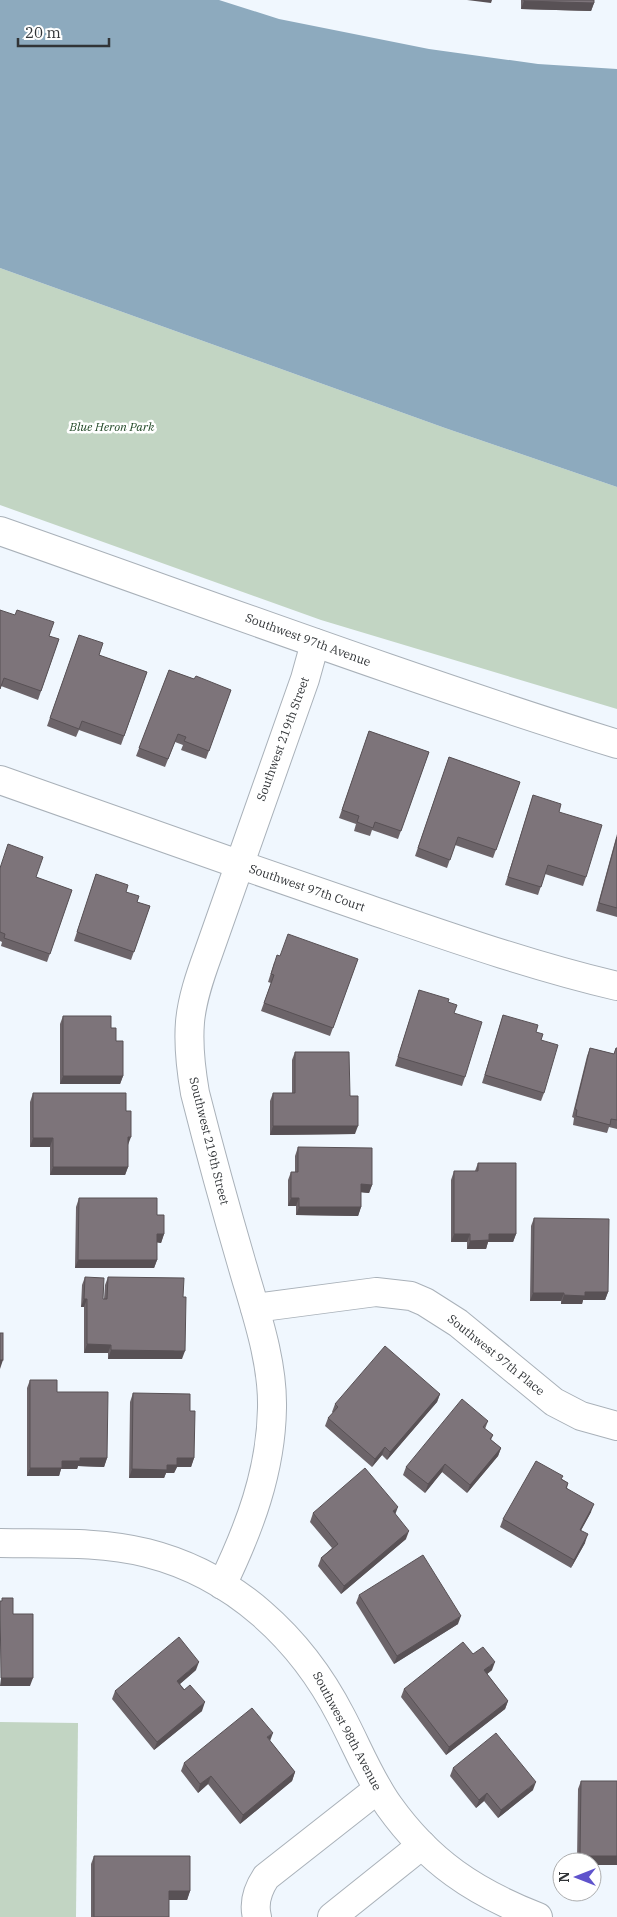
<svg xmlns="http://www.w3.org/2000/svg" width="617" height="1917" viewBox="0 0 617 1917" font-family="'IBM Plex Serif',serif">
	<rect width="100%" height="100%" fill="#f0f7fe"/>
	<g fill="#c2d5c3">
		<path d="M0,268l445,160 172,59v222l-296,-89 -321,-115z"/>
		<path d="M0,1722l78,1 -2,194h-76z"/>
	</g>
	<path fill="#8daabe" d="M0,0h219l60,19 150,30 109,15 79,5v418l-172,-59 -445,-160z"/>
	<g fill="none" stroke-linecap="round" stroke-linejoin="round">
		<defs>
			<g id="minor">
				<path d="M0,531c205,72 409,148 617,213"/>
				<path d="M0,780c122,43 245,87 368,129 82,28 164,57 249,77"/>
				<path d="M255,1308l121,-16 35,4 14,6 33,21 96,79 27,14 36,10"/>
				<path d="M0,1543c49,1 99,-2 147,10 87,22 154,85 194,163 16,30 28,62 48,90 40,56 85,86 149,111"/>
				<path d="M222,1585c27,-56 49,-113 50,-177 1,-47 -16,-95 -29,-140 -17,-58 -33,-116 -48,-175 -4,-23 -7,-47 -5,-71 2,-23 10,-46 18,-68l97,-275 10,-36"/>
				<path d="M257,1917c-4,-15 1,-28 9,-40l112,-88"/>
				<path d="M332,1917l90,-72"/>
			</g>
		</defs>
		<use href="#minor" stroke="#a9b1b9" stroke-width="30"/>
		<use href="#minor" stroke="#fff" stroke-width="28"/>
	</g>
	<g fill="#6c6469">
		<path d="M521,0h73v3l-3,8 -70,-2z"/>
		<path d="M0,610l49,26 10,3 -21,61 -37,-14z"/>
		<path d="M79,635l20,20 48,17 -26,73 -42,-15 -3,7 -29,-11z"/>
		<path d="M169,670l25,9 37,11 -25,69 -25,-9 2,-5 -8,-3 -10,25 -29,-11z"/>
		<path d="M369,731l60,21 -31,87 -26,-9 -2,6 -16,-5 2,-7 -17,-6z"/>
		<path d="M449,757l71,25 -27,76 -38,-13 -8,23 -32,-12z"/>
		<path d="M533,795l53,82 -3,9 -38,-12 -7,21 -33,-10z"/>
		<path d="M617,834v83l-21,-6z"/>
		<path d="M0,867l36,10 36,13 -25,72 -46,-16 1,-4 -2,-1z"/>
		<path d="M96,874l30,18 11,10 13,4 -19,54 -57,-19z"/>
		<path d="M280,956l78,3 -28,77 -69,-25 10,-28 -3,-1 6,-19z"/>
		<path d="M419,990l29,12 6,11 11,64 -3,9 -67,-20z"/>
		<path d="M503,1015l33,17 5,8 3,53 -3,8 -59,-18z"/>
		<path d="M63,1016l48,12 5,13 7,35 -3,8h-60v-60z"/>
		<path d="M590,1048l24,6 2,-6h1v81l-8,-2 -2,6 -34,-8 1,-7 -2,-1 15,-61z"/>
		<path d="M295,1052l55,44 5,38 -85,1v-34l3,-8h19v-33z"/>
		<path d="M33,1093l93,18 2,56 -3,8h-75v-28h-20v-45z"/>
		<path d="M298,1147l74,38 -3,8 -8,-1v15l-3,9 -62,-1v-9h-8v-26l3,-8h4v-16z"/>
		<path d="M478,1163l38,71 -3,8h-25l-2,7h-19v-7h-16v-62l3,-9h21z"/>
		<path d="M79,1198l78,17 7,19 -3,9 -4,-1v18l-3,8h-79l1,-61z"/>
		<path d="M534,1218l74,74 -3,8h-22l-1,4h-21v-3h-31l1,-75z"/>
		<path d="M85,1277l18,22h1l1,-14 3,-8 74,82h-74v-6h-24v-46h-3l1,-22z"/>
		<path d="M30,1380l27,12 50,66 -3,9 -26,-1 -1,3h-16l-2,7h-32v-88z"/>
		<path d="M133,1393l57,18 4,47 -3,9h-14l-3,6h-8l-2,5h-35l1,-76z"/>
		<path d="M440,1394l-3,8 -50,58 -5,-5 -10,12 -47,-41 3,-8 5,-5 -1,-1 3,-8z"/>
		<path d="M488,1421l-3,8 8,6 -2,5 10,8 -3,8 -31,37 -25,-21 -17,21 -22,-18 3,-8z"/>
		<path d="M562,1479l6,4 -1,5 24,24 -10,18 4,13 -14,25 -71,-41 3,-8z"/>
		<path d="M313,1513l83,2 10,24 -65,55 -23,-28 3,-8 11,-10 -22,-26z"/>
		<path d="M359,1595l99,29 -64,40 -38,-61z"/>
		<path d="M473,1654l19,16 -5,4 21,27 -3,8 -59,46 -45,-58 3,-8z"/>
		<path d="M196,1670l-16,14 22,27 -48,39 -42,-51 3,-8z"/>
		<path d="M270,1741l25,31 -3,9 -52,43 -32,-40 -10,9 -17,-22 3,-8z"/>
		<path d="M453,1768l80,22 -35,28 -14,-17 -8,7 -26,-32z"/>
		<path d="M581,1781h36v84h-25v-3h-15l1,-73z"/>
		<path d="M94,1856l96,35 -3,9h-18v17h-78v-53z"/>
	</g>
	<g fill="#585155">
		<path d="M467,0h25l-1,3z"/>
		<path d="M524,1l70,2 -3,8 -70,-2z"/>
		<path d="M63,1076h60l-3,8h-60z"/>
		<path d="M273,1126h85l-3,8 -85,1z"/>
		<path d="M128,1137h3l-3,8z"/>
		<path d="M33,1138h20l-3,9h-20z"/>
		<path d="M53,1167h75l-3,8h-75z"/>
		<path d="M361,1184l11,1 -3,8 -11,-1z"/>
		<path d="M291,1198h8l-3,8h-8z"/>
		<path d="M299,1207h62l-3,9 -62,-1z"/>
		<path d="M157,1234h7l-3,9 -7,-1z"/>
		<path d="M454,1234h16l-3,8h-16z"/>
		<path d="M489,1234h27l-3,8h-25l-2,7h-19l3,-8z"/>
		<path d="M78,1260h79l-3,8h-79z"/>
		<path d="M585,1292h23l-3,8h-22l-1,4h-21l3,-9z"/>
		<path d="M533,1293h31l-3,8h-31z"/>
		<path d="M84,1299h3l-3,8h-3z"/>
		<path d="M87,1344l24,1 -3,8h-24z"/>
		<path d="M111,1350l74,1 -3,8h-74z"/>
		<path d="M0,1360h3l-3,9z"/>
		<path d="M440,1394l-3,8 -50,58 3,-8z"/>
		<path d="M385,1447l-3,8 -10,12 3,-8z"/>
		<path d="M501,1448l-3,8 -31,37 3,-8z"/>
		<path d="M80,1458h27l-3,9 -26,-1 -1,3h-16l-2,7h-32l3,-8 32,-7z"/>
		<path d="M177,1458h17l-3,9h-14l-3,6h-8l-2,5h-35l3,-9z"/>
		<path d="M445,1464l-3,8 -17,21 3,-9z"/>
		<path d="M594,1504l-3,8 -14,26 3,-8z"/>
		<path d="M398,1507l-3,8 -2,-4z"/>
		<path d="M409,1531l-3,8 -65,55 3,-8z"/>
		<path d="M588,1534l-3,9 -14,25 3,-8z"/>
		<path d="M461,1616l-3,8 -64,40 3,-8z"/>
		<path d="M199,1662l-3,8 -22,19 3,-8z"/>
		<path d="M495,1662l-3,8 -11,9 3,-9z"/>
		<path d="M1,1678h32l-3,8h-30z"/>
		<path d="M508,1701l-3,8 -59,46 3,-8z"/>
		<path d="M205,1702l-3,9 -48,39 3,-8z"/>
		<path d="M273,1733l-3,8 -3,-4z"/>
		<path d="M295,1772l-3,9 -52,43 3,-9z"/>
		<path d="M211,1776l-3,8 -10,9 2,-9z"/>
		<path d="M536,1782l-3,8 -35,28 3,-8z"/>
		<path d="M487,1793l-3,8 -8,7 3,-8z"/>
		<path d="M580,1856h37v9h-25v-3h-14z"/>
		<path d="M169,1891h21l-3,9h-21z"/>
	</g>
	<g fill="#7d747a" stroke="#585155">
		<path d="M524,0h70v3l-70,-2z"/>
		<path d="M0,610l15,5 2,-5 37,12 -5,14 10,3 -18,52 -37,-13 -4,11z"/>
		<path d="M79,635l24,8 -4,12 48,17 -23,64 -42,-15 -3,8 -29,-11z"/>
		<path d="M169,670l25,9 2,-3 35,14 -22,61 -25,-10 2,-4 -8,-3 -10,25 -29,-11z"/>
		<path d="M369,731l60,21 -28,79 -26,-9 -2,6 -16,-6 2,-6 -17,-6z"/>
		<path d="M449,757l71,25 -24,68 -38,-13 -8,23 -32,-12z"/>
		<path d="M533,795l28,9 -2,8 43,13 -16,52 -38,-12 -7,22 -33,-10z"/>
		<path d="M617,837v71l-18,-5z"/>
		<path d="M8,844l35,13 -7,20 36,13 -22,64 -46,-16 1,-4 -5,-2v-64z"/>
		<path d="M96,874l32,11 -2,7 13,4 -2,6 13,4 -16,46 -57,-20z"/>
		<path d="M288,934l70,25 -25,69 -69,-25 10,-28 -3,-1 6,-19 3,1z"/>
		<path d="M419,990l30,9 -1,3 9,3 -3,8 28,9 -17,55 -67,-20z"/>
		<path d="M503,1015l35,10 -2,7 7,2 -2,6 17,5 -14,48 -59,-18z"/>
		<path d="M63,1016h48v12h5v13h7v35h-60z"/>
		<path d="M590,1048l24,6 2,-6h1v72l-6,-1 -1,6 -34,-9 1,-6 -2,-1z"/>
		<path d="M295,1052h54l1,44h8v30h-85v-33h22z"/>
		<path d="M33,1093h93v18h5v26h-3v30h-75v-29h-20z"/>
		<path d="M298,1147l74,1v37l-11,-1v23h-62v-9h-8v-26h7z"/>
		<path d="M478,1163h38v71h-27v6l-19,1v-7h-16v-63h24z"/>
		<path d="M79,1198h78v17h7v19h-7v26h-79z"/>
		<path d="M534,1218l75,1 -1,73h-23v4l-21,-1v-2h-31z"/>
		<path d="M85,1277l19,1 -1,21h4l1,-22 76,1 -1,19h3l-1,54 -74,-1v-5l-24,-1v-45h-3z"/>
		<rect x="0" y="1333" width="3" height="27"/>
		<path d="M385,1346l55,48 -50,58 -5,-5 -10,12 -47,-41 10,-11 -3,-3z"/>
		<path d="M30,1380h27v12h51l-1,66h-27v3h-18v7h-32z"/>
		<path d="M133,1393l57,1v17h5l-1,47h-17v7h-10v5l-35,-1z"/>
		<path d="M462,1399l26,22 -5,6 10,8 -3,4 11,9 -31,37 -25,-21 -17,20 -22,-17z"/>
		<path d="M536,1461l27,15 -2,3 7,4 -2,5 28,16 -14,26 8,4 -14,26 -71,-41z"/>
		<path d="M365,1468l33,39 -5,4 16,20 -65,55 -23,-28 17,-14 -25,-31z"/>
		<path d="M423,1555l38,61 -64,40 -38,-61z"/>
		<path d="M2,1598h11v16h20v64h-32l-1,-77h2z"/>
		<path d="M179,1637l20,25 -22,19 7,9 6,-5 15,17 -48,40 -42,-51z"/>
		<path d="M463,1642l10,12 10,-7 12,15 -11,8 24,31 -59,46 -45,-58z"/>
		<path d="M252,1708l21,25 -6,4 28,35 -52,43 -32,-39 -11,8 -16,-21z"/>
		<path d="M496,1733l40,49 -35,28 -14,-17 -8,7 -26,-32z"/>
		<path d="M581,1781h36v75h-37z"/>
		<path d="M94,1856h96v35h-21v26h-75z"/>
	</g>
	<g text-anchor="middle" stroke-width="5" stroke-linejoin="round" paint-order="stroke">
		<g font-size="12" font-style="italic" fill="#234a28" stroke="#fff">
			<text x="112" y="431">Blue Heron Park</text>
		</g>
		<g font-size="12" fill="#313437" stroke="#fff">
			<text transform="translate(308 640) rotate(20)" y="4">Southwest 97th Avenue</text>
			<text transform="translate(283 739) rotate(-70)" y="4">Southwest 219th Street</text>
			<text transform="translate(307 888) rotate(19)" y="4">Southwest 97th Court</text>
			<text transform="translate(209 1141) rotate(76)" y="4">Southwest 219th Street</text>
			<text transform="translate(496 1355) rotate(39)" y="4">Southwest 97th Place</text>
			<text transform="translate(347 1731) rotate(62)" y="4">Southwest 98th Avenue</text>
		</g>
	</g>
	<g transform="translate(577 1877) rotate(270)"><circle r="24" fill="#ffffff" stroke="#adaeaf"/>
	<path d="M0-4L9 19L0 12L-9 19Z" fill="#5f53cc"/>
	<text y="-8" font-size="14" font-weight="bold" text-anchor="middle" fill="#313437">N</text>
	</g>
	<path d="M18 38v8h91v-8" fill="none" stroke="#313437" stroke-width="2.5"/>
	<text x="25" y="38" font-size="15" fill="#313437" stroke="#ffffff" stroke-width="4" paint-order="stroke">20 m</text>
</svg>
